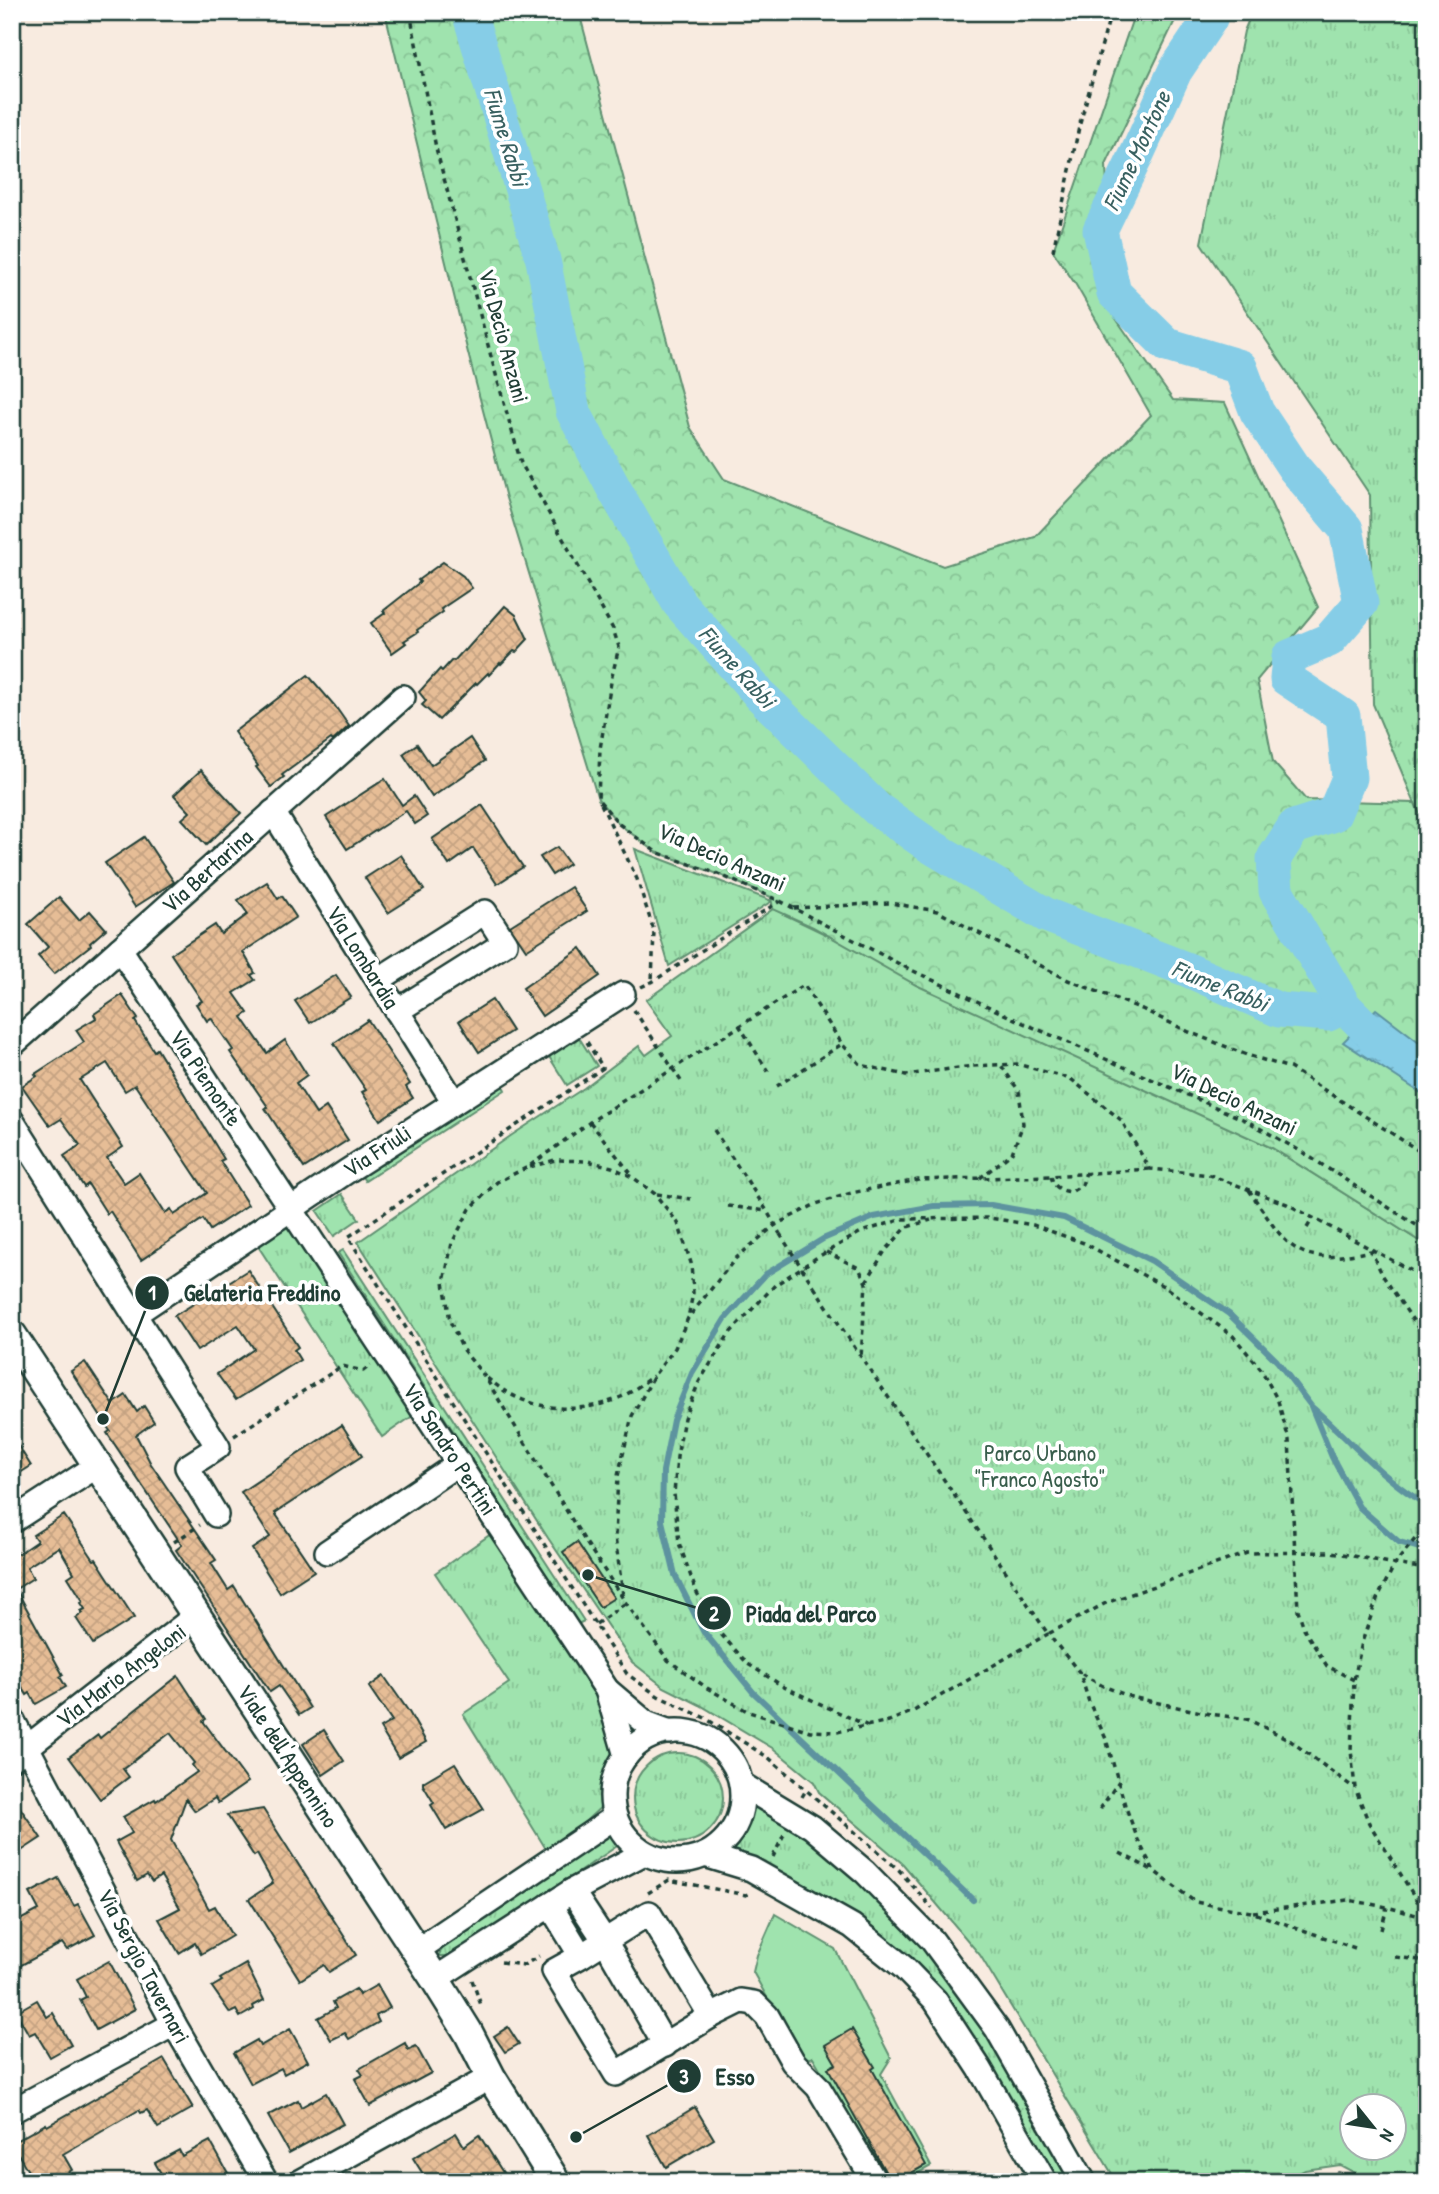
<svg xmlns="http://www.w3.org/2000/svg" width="1439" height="2194" viewBox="0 0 1439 2194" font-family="'Patrick Hand',sans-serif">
	<defs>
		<pattern id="grass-tufts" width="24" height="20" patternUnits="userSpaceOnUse" patternTransform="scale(1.75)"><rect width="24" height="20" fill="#9fe3ae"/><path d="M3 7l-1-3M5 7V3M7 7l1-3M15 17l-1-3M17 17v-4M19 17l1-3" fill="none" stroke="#88c496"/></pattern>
		<pattern id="forest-crowns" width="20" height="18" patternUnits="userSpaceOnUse" patternTransform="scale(1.75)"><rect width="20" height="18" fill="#9fe3ae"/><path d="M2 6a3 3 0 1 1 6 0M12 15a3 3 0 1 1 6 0" fill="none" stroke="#88c496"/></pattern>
		<pattern id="water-ripples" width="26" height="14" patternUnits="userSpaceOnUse" patternTransform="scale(1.75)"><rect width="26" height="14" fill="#86cde7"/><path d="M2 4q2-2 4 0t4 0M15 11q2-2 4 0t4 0" fill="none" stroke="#6da8bc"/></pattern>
		<pattern id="building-cross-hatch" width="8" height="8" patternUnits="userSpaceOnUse" patternTransform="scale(1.75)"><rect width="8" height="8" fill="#e6bd96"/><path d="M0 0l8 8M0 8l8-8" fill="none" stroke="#c5a382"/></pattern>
	</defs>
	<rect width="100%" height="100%" fill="#f8ebe0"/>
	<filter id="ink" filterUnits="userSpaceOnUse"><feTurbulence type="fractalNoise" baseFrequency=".0143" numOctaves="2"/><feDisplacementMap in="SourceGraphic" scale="14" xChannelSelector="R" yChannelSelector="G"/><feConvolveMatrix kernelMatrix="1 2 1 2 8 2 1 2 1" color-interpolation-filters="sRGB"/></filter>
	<g filter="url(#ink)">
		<g fill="url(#grass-tufts)" stroke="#5f9071" stroke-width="2" fill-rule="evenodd">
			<path d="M1252,12h175v820l-54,-128 -3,-209 -169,-252 43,-212z"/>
			<path d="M635,849l137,52 -103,65z"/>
			<path d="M773,909l499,239 155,98v936h-55l-32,-17 -35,5 -23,12h-165l-137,-227 -77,-91 -84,-72 -5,-10 -40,-33 -74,-44 -36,-18 -32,-25 -84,-124 -190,-296 154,-107 72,-47 55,-42 7,9 26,-19 -26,-36zM1352,2106h42v42h-42z"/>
			<path d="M578,1036l19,30 -30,19 -19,-30z"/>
			<path d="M502,1084l3,6 -140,91 -4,-6z"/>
			<path d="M342,1194l17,25 -25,17 -17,-25z"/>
			<path d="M284,1225l9,1 124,187 -35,24 -126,-194z"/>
			<path d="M343,1250l241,371 -6,3 -240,-371z"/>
			<path d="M491,1534l111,171 12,44 -11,56 -30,28 -27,16 -83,-135 46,-31 -74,-110z"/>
			<circle cx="678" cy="1798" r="45"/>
			<path d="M748,1798l106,70 104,119 121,195h-26l-124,-201 -207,-128 22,-33z"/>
			<path d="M613,1833l9,2 1,5 -3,4 -164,112h-18l6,-10z"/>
		</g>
		<path fill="url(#forest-crowns)" stroke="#5f9071" stroke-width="2" d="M385,12h194l111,415 34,52 219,87 92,-29 116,-122 -75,-130 -23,-34 82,-239h44l-73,153 6,148 61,87 52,3 93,204 -61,73 16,82 33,38 109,3 12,29v414l-155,-98 -356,-163 -103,-58 -40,-18 -2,-12 -53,-23 -62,-22 -37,-28 -21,-25 -92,-301 -38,-145z"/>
		<path fill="#9fe3ae" stroke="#5f9071" stroke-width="2" d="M775,1914l60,35 56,109 -10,16 50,92 -29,16h-16l-73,-125 -11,4 -49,-89 4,-17z"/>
		<path fill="url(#water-ripples)" stroke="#5d939f" stroke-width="2" d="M1376,1009l51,39v49l-84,-55z"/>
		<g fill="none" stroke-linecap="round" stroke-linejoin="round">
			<g stroke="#48777c" stroke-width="2">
				<path d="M1427,1053l-7,-2 -42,-32 -22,21 2,3 69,45"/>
				<path d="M1427,1061l-12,-3 -36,-27h-3l-6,7 1,4 56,36"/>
			</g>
			<g stroke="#5d939f" stroke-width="6">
				<path d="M1313,1408c37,32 70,72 114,97"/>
				<path d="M973,1900l-220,-208 -50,-61 -28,-56 -13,-54 1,-50 10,-51 19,-47 33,-54 41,-45 57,-35 51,-22 60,-11 57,-1 73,13 88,43 77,53 48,47 34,45 21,51 27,50 40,35 28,8"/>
			</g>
			<g stroke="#86cde7" stroke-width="35">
				<path d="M469,12l74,248 30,151 40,76 66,116 81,92 117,114 50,35 119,71 142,55 91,40 49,4 16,-8"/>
				<path d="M1212,12l-2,7 -35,52 -38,83 -37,76 14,63 53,52 73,22 17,45 38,57 51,60 15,74 -32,37 -40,17 -2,22 56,37 6,62 -15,36 -40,13 -20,31 2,33 68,115 32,32 51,35"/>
			</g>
		</g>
		<g fill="url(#building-cross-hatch)" stroke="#1f3d34" stroke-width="2" fill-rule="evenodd">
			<path d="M443,562l20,14 9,12 -31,21 2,3 -26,18 1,2 -14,9 2,2 -14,10 -21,-30 14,-10 -2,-2 37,-29 -2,-2z"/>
			<path d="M505,606l11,9 12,24 -12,13 -2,-1 -13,13 -1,-1 -11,12 -1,-2 -11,11 -1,-1 -37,37 -17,-15 4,-4 -7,-9 21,-23 2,2 10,-11 2,1 10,-11 1,1z"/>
			<path d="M308,675l27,31 14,20 -16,15 -2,-2 -49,36 2,2 -13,10 -15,-20 2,-1 -24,-34z"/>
			<path d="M470,738l15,23 -53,36 -29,-43 14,-10 14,21z"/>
			<path d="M201,770l40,43 -35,32 -24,-26 8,-7 -16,-17z"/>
			<path d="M385,779l17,26 12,-9 13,20 -12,8 -9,-13 -59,38 -21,-32z"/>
			<path d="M482,805l41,62 -26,17 -24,-36 -24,17 -17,-26z"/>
			<path d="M144,837l30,45 -39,25 -30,-44z"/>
			<path d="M557,847l12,17 -17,11 -12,-18z"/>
			<path d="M401,855l23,35 -36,23 -23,-35z"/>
			<path d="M267,882l11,17 4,-3 14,21 -53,35 12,21 -4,2 4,5 -21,13 14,20 -6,4 25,36 18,-13 22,35 -11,8 20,31 10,-7 22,33 -44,28 -39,-60 3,-1 -38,-55 3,-2 -22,-32 -4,3 -11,-17 6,-3 -31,-47 44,-29 6,9 27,-20 -10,-14z"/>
			<path d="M571,887l16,24 -61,39 -16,-24z"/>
			<path d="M59,897l20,23 11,-9 16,18 -16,14 1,2 -37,29 -16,-18 10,-9 -20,-23z"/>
			<path d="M581,948l19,28 -58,40 -19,-28z"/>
			<path d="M336,975l15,22 -41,26 -15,-22z"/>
			<path d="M122,995l16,24 -3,2 19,30 3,-2 67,110 -4,2 28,44 -38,25 -7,-11 -62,41 -31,-49 -3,3 -19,-30 -4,3 -20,-31 16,-11 -19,-26 -11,7 -28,-40 15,-10 -2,-2 49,-32 -8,-12 20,-12 -2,-4zM107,1063l18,28 10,-6 72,108 -33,22 -3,-6 -6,4 -26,-40 -15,10 -17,-25 16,-11 -43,-67z"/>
			<path d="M492,1000l20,31 -33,21 -20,-31z"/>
			<path d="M368,1020l42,64 -4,3 7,11 -33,22 -18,-28 4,-2 -32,-47z"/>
			<path d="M248,1270l50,77 -4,3 6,10 -64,40 -19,-26 37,-25 -16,-24 -41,26 -23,-35z"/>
			<path d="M85,1362l28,42 13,-9 11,17 7,-6 10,16 -18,13 15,29 65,96 -5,3 17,27 6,-4 76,122 -11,7 -20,-29 -9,6 -94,-142 6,-5 -75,-112 3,-2 -39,-60z"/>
			<path d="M342,1425l20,31 -87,57 39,58 -34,22 -28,-44 18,-12 -29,-45z"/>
			<path d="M12,1436l19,30 -19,12z"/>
			<path d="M64,1515l30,45 2,-1 38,59 -41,26 -17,-26 7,-5 -2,-2 4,-2 -4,-6 2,-2 -15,-24 6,-4 -15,-26 -32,20 6,11 -17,11 47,86 -3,2 6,10 -30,17 -6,-11 -3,2 -15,-25v-125l6,9 19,-13 -4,-6z"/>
			<path d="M577,1542l37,56 -14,9 -37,-55z"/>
			<path d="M178,1676l28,43 -3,2 45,61 -30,21 -3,-5 -20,13 -9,-12 -15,41 38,69 6,-3 17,30 -31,18 -6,-11 -16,10 -20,-34 21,-11 -19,-32 -9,6 -5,-7 -10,6 -21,-39 16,-9 -9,-16 32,-18 1,2 41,-29 -5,-7 2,-2 -24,-30 -47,36 6,8 -29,22 -31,-42 29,-22 2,3z"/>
			<path d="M384,1676l25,36 17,30 -28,16 -18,-30 12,-7 -23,-34z"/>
			<path d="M324,1730l20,31 -21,14 -20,-31z"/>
			<path d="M455,1763l29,46 -38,21 -15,-25 3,-2 -11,-18v-3z"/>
			<path d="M12,1796l29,42 -29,19z"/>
			<path d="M263,1809l93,146 -27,17 -5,-7 -24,15 -51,-81 24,-16 -16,-29 -3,2 -27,-41z"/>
			<path d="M58,1878l16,28 4,-2 17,31 -28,15 -5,-7 -50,27v-46l27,-14 -9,-17z"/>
			<path d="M109,1961l26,48 -39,21 -16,-30 6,-3 -9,-18z"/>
			<path d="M246,1964l18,36 -11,6 1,3 -14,8 -4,-7 -6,3 -18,-26 10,-6 -2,-2z"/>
			<path d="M377,1985l13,23 -14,8 3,6 -30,17 -4,-6 -14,7 -13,-22 18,-10 -3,-6 23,-13 3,6z"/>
			<path d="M37,2000l10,17 6,-4 18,32 -21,12 -15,-25 -6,3 -13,-23z"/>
			<path d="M508,2027l11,17 -14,8 -11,-16z"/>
			<path d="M290,2029l18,32 -24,13 -3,-6 -30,16 -17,-31 23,-13 3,6z"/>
			<path d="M852,2029l23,38 -3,2 54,96 -31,17h-4l-63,-114 8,-4 -11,-19z"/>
			<path d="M405,2043l3,7 8,-4 15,27 -61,33 -15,-27 8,-4 -4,-6z"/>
			<path d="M164,2059l29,49 -35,20 -11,-18 -6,3 -2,-3 -76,44 9,16 -20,12h-18l-22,-39 34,-19 1,2z"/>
			<path d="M326,2093l17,31 -54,29 -21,-37 30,-16 3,7z"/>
			<path d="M695,2107l19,32 -48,28 -18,-32z"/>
			<path d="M456,2133l8,13 15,-11 30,47h-81l-15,-24z"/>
			<path d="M210,2141l23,41h-67l-11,-19 24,-13 3,6z"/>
		</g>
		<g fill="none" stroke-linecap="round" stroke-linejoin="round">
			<defs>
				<g id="minor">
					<path d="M273,812l181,290"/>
					<path d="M120,949l487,741 39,33 24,9"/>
					<path d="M378,980l107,-68 20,31 -108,68"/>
					<path d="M12,1045l391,-348"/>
					<path d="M12,1121l206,326 -31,20 29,48"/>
					<path d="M135,1314l211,-142 277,-178"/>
					<path d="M12,1521l77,-50 10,-3"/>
					<path d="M327,1552l132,-89"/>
					<path d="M607,1690l19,66"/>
					<path d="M12,1719l162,305 92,158"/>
					<circle cx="677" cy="1796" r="65"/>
					<path d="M12,1759l172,-134 13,-7"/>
					<path d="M741,1784l71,43 53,45 67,68 65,89 87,153"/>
					<path d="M705,1855l46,14 101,57 51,41 32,33 45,69 65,113"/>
					<path d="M572,1891l33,50 60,104"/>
					<path d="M550,1905l31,51 -27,15 62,103 95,-58 -62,-103 -68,43"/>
					<path d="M416,1951l199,-134"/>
					<path d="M435,1979l137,-88 72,-38"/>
					<path d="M711,2016l30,-15 13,2 13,13 26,46 25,25 57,95"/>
					<path d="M12,2111l162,-87"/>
					<path d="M300,2182l191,-105"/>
				</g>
				<path id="major" d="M12,1335l423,644 33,53 23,45 65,105"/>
			</defs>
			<use href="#minor" stroke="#1f3d34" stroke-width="28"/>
			<use href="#major" stroke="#1f3d34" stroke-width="33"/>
			<g stroke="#1f3d34" stroke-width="3.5" stroke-dasharray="5 5" stroke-linecap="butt">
				<path d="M410,12l26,136 57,216 28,99 92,166 6,18 -7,29 -12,73 -2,50 21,25 37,28 62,22 62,27 123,65 116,55 228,100 55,31 125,80"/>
				<path d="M1053,251l26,-124 32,-115"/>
				<path d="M601,804l36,75 17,52 -2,50"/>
				<path d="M794,908l96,-5 47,8 131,69 74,29 47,23 58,23 43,13 137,88"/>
				<path d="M641,987l11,-5 128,-81"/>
				<path d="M634,1010l49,74"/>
				<path d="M739,1025l30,48"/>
				<path d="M587,1042l16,26 -255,169 279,437 31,22 47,22 64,40 37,32"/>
				<path d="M777,1086l65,-42"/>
				<path d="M590,1122l42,53"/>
				<path d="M714,1130l53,81 13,23"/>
				<path d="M530,1167l25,-7 33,1 24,6 22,11 21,16 23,29 13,40 2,30 -5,25"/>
				<path d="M1051,1176c2,10 9,15 20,16l11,-7 4,-13"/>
				<path d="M980,1178l32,-25 11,-29 -4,-33 -19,-27"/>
				<path d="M1249,1190c40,60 46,77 122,61l12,25 44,65"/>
				<path d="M657,1194l34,5"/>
				<path d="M728,1206l39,5"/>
				<path d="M1307,1228l6,-10"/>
				<path d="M826,1252l33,16 7,15 -5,74"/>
				<path d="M866,1282l19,-31 22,-24 24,-7"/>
				<path d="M814,1287l234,347 58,-31 141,-50 85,-1 63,12 32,-40"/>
				<path d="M487,1378c8,6 15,12 23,16 34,18 76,19 111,3 11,-5 22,-14 32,-21"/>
				<path d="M234,1436l108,-70 21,5 8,-6"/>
				<path d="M174,1542l26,-17"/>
				<path d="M1427,1569l-32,-5 -18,35 -15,43 -8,38 -3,70 4,38 14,35 58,94"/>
				<path d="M623,1595l-8,-58 3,-61 14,-60 23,-42 20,-26 13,-30 47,-59 40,-34 41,-21 35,-11 67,-13 133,-4 99,-7"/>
				<path d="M596,1624l30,-21"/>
				<path d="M1082,1674l21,12 28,11 79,17 37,5 41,20 66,49"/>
				<path d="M868,1726l-84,-39 -36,-23 -30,-33 -22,-40 -17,-48 -5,-49 3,-37 7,-39 15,-36 30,-48 46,-49 41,-27 45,-26 42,-13 87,-1 43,7 51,18 81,44 68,49 28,33 17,32 11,39 9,170 7,21 22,35 27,14"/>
				<path d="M802,1797l4,-7 93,80 33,38"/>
				<path d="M1100,1809l19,-28"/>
				<path d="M1120,1853l32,17"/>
				<path d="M773,1857l12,-25"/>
				<path d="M648,1893l21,-13 77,15 5,-3"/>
				<path d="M1253,1912l95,-12 39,7 40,11"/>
				<path d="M1381,1930l6,-23"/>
				<path d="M1355,1948l-104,-36 -56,-10 -41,-31 -16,-31 -13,-35 -19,-66 -17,-37 -9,-29 -32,-39 -134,77 -25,10 -52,11 -27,-1 -61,-19 -42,-24 -39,-28 -42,-57 -41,-62 -100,-164 -22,-27 -13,-29 -6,-39 8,-39 18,-34 27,-27 31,-15 62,-45 214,-137 38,59 19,21 45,10 67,-9 44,-2 54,15 50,41 29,49 60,6 77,29 140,75"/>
				<path d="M1395,1957l32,4"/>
				<path d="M501,1962l23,3 15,-9"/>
				<path d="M472,1980l9,25"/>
				<path d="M1307,2182l32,-9 21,9"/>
			</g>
			<use href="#minor" stroke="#fff" stroke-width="23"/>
			<use href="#major" stroke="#fff" stroke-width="28"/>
			<path stroke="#1f3d34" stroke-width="3.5" stroke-dasharray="5 5" stroke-linecap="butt" d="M780,1234l34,53"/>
		</g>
	</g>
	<g text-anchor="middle" stroke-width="7" stroke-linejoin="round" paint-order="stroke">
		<g font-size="23" fill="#1f3d34" stroke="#fff">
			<text transform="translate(504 336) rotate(75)" y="8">Via Decio Anzani</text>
			<text transform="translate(722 857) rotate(24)" y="8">Via Decio Anzani</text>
			<text transform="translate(207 871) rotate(-42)" y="8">Via Bertarina</text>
			<text transform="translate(363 957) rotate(58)" y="8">Via Lombardia</text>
			<text transform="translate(206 1078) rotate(56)" y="8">Via Piemonte</text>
			<text transform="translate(1234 1099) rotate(26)" y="8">Via Decio Anzani</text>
			<text transform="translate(377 1151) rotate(-33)" y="8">Via Friuli</text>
			<text transform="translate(450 1449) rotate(57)" y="8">Via Sandro Pertini</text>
			<text transform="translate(121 1675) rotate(-37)" y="8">Via Mario Angeloni</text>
			<text transform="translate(288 1756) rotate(57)" y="8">Viale dell'Appennino</text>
			<text transform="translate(144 1966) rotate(62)" y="8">Via Sergio Tavernari</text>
		</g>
		<g font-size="23" fill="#395e4c" stroke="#fff">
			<text x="1040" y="1461">Parco Urbano<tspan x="1040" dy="26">"Franco Agosto"</tspan></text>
		</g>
		<g font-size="24" font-style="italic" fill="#396161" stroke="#fff">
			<text transform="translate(506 137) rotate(73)" y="8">Fiume Rabbi</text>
			<text transform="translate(1137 151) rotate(-65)" y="8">Fiume Montone</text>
			<text transform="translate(737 667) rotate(48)" y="8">Fiume Rabbi</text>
			<text transform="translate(1220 986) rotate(22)" y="8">Fiume Rabbi</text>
		</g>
	</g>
	<path fill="none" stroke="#1f3d34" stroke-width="2.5" d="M103 1419L152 1293M588 1575L714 1613M576 2137L684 2076"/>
	<g fill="#1f3d34" stroke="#fff" stroke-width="2.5">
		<circle cx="103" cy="1419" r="7"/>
		<circle cx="588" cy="1575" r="7"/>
		<circle cx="576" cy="2137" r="7"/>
		<circle cx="152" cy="1293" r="18"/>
		<circle cx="714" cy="1613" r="18"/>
		<circle cx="684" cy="2076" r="18"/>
	</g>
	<g font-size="21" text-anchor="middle" font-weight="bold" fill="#fff">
		<text x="152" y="1300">1</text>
		<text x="714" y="1621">2</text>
		<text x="684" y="2084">3</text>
	</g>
	<g font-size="24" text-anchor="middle" font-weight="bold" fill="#1f3d34" stroke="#fff" stroke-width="7" stroke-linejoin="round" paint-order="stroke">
		<text x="262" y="1301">Gelateria Freddino</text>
		<text x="811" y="1622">Piada del Parco</text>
		<text x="735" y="2085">Esso</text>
	</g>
	<rect width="1439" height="2194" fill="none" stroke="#fff" stroke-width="42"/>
	<rect x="21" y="21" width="1397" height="2152" fill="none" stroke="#1f3d34" stroke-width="2.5" filter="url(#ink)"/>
	<g transform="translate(1373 2127) rotate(120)"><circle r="33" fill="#ffffff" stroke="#a5b1ae" stroke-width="2"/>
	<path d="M0-5L12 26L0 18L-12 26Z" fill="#1f3d34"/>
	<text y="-10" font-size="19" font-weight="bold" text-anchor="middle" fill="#1f3d34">N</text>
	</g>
</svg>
